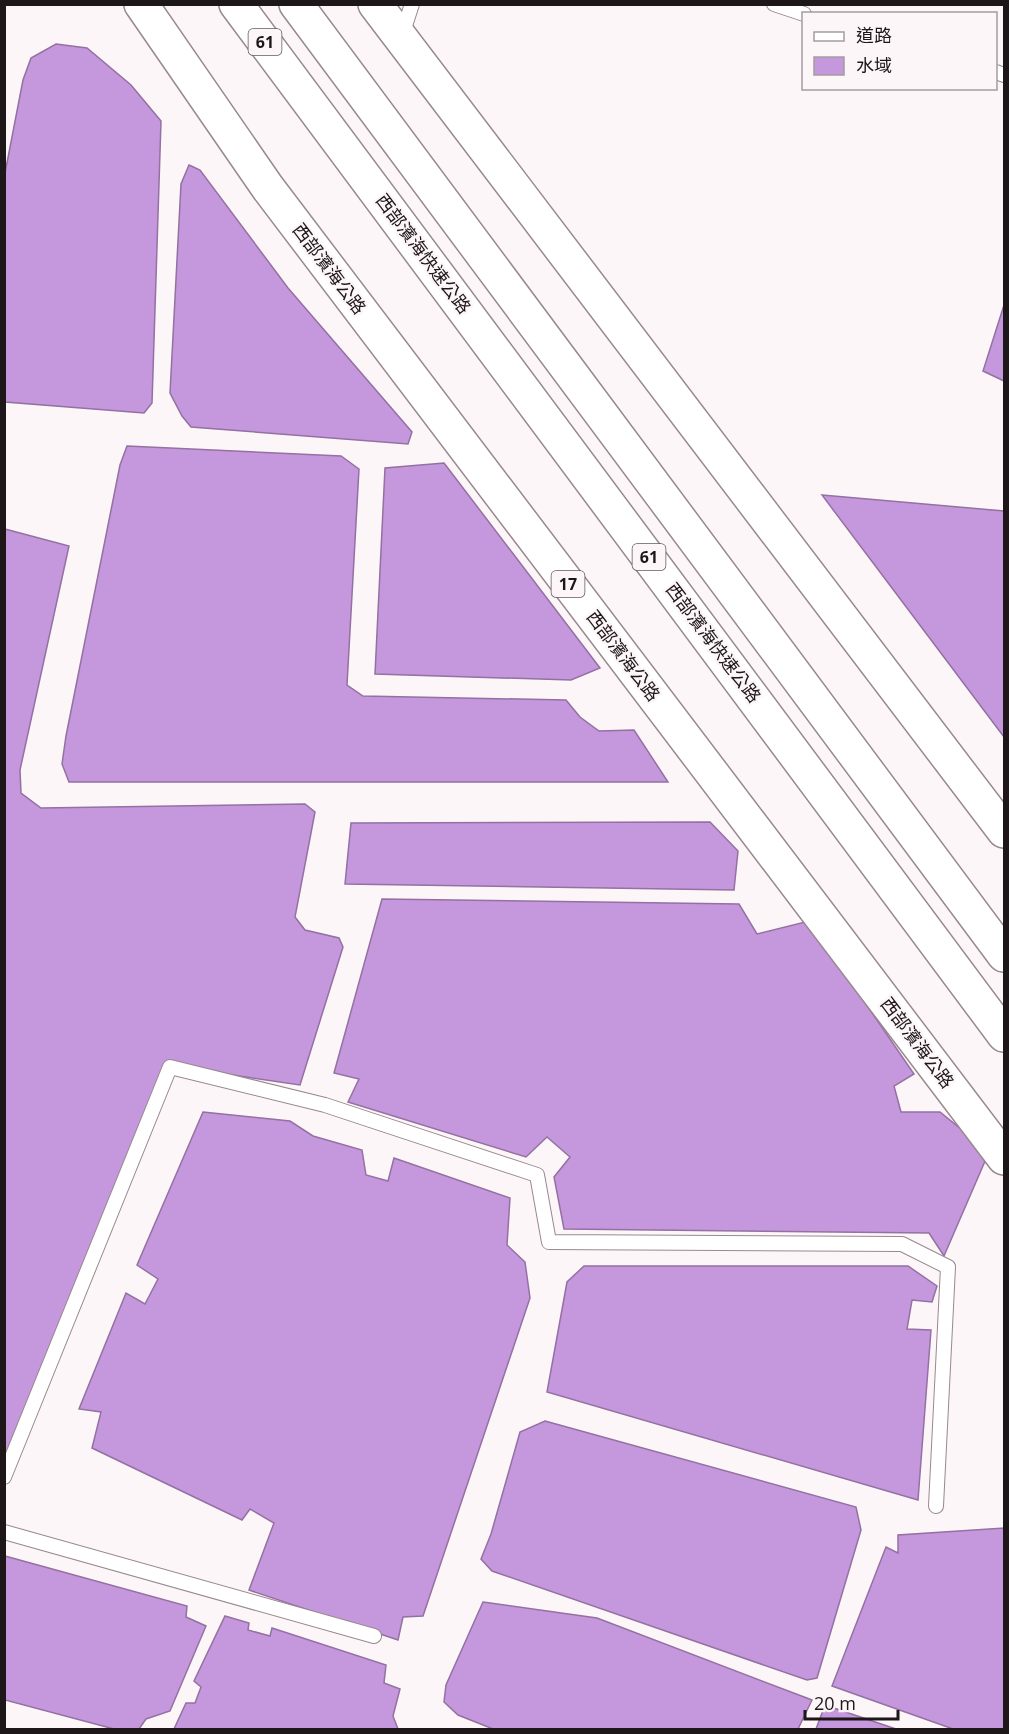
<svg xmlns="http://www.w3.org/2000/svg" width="1009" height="1734" viewBox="0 0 1009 1734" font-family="'Open Sans','Noto Sans TC',sans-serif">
	<rect width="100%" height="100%" fill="#fdf6f8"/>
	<g fill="#c597dd" stroke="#9371a2" stroke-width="1.5">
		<path d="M56,44l31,4 44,37 30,36 -9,282 -8,10 -139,-11v-229l18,-93 8,-22z"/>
		<path d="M189,165l11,5 88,118 124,144 -4,12 -217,-17 -9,-11 -12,-23 11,-209z"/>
		<path d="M1004,305v76l-21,-10z"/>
		<path d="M127,446l214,10 18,13 -12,216 16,11 203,4 14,17 19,14 35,-1 34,52h-599l-7,-18 4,-28 54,-271z"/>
		<path d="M444,463l156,205 -29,12 -196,-6 10,-206z"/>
		<path d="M822,495l182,16v226z"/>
		<path d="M5,529l64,17 -49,224 1,23 20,15 264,-4 10,8 -20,105 10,13 34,8 4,9 -43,138 -114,-17 -10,-3 -171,397z"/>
		<path d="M710,822l28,29 -4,39 -389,-6 6,-61z"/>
		<path d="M382,899l357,5 18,30 52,-13 105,153 -20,12 7,26h39l49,40 -45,104 -15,-23 -365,-4 -10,-52 16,-20 -23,-20 -21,20 -178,-55 11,-23 -25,-6z"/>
		<path d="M203,1112l87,9 23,15 49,14 4,25 22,6 6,-23 116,40 -3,47 18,17 5,36 -107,318 -20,1 -5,23 -149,-50 25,-67 -24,-14 -8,11 -150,-72 9,-36 -22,-3 47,-116 19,11 13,-25 -21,-14z"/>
		<path d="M584,1266h324l29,20 -5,16 -20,-2 -5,29 24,1 -13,170 -371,-108 20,-110z"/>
		<path d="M545,1421l311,86 5,23 -44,148 -10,2 -315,-109 -11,-12 10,-25 29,-102z"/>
		<path d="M1004,1528v201h-51l-121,-43 54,-139 12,6v-18z"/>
		<path d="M5,1556l182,50 -1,11 20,9 -36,85 -24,8 -7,10h-25l-109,-29z"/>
		<path d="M483,1602l114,16 215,82 -14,29h-305l-35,-14 -14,-13 2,-17z"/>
		<path d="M225,1616l24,7 -1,7 22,6 2,-8 114,37 -2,18 16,6 -7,27 5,13h-224l12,-26h9l6,-16 -7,-6z"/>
		<path d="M825,1705l71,24h-80z"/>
	</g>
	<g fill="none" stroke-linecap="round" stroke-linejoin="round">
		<defs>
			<g id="lane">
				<path d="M774,4l30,10"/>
				<path d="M402,35l10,-31"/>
				<path d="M996,72l8,3"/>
				<path d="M4,1477l166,-410 155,38 212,70 12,67 353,2 46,23 -12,239"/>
				<path d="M4,1532l370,104"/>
			</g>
			<g id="primary">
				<path d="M141,4l127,184 736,970"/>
				<path d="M375,4l629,827"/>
			</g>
			<g id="highway">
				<path d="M236,4l768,1031"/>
				<path d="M296,4l708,951"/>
			</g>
		</defs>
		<use href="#lane" stroke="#98898e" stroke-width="16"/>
		<use href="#primary" stroke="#98898e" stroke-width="36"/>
		<use href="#highway" stroke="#98898e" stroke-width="36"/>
		<use href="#lane" stroke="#fff" stroke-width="14"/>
		<use href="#primary" stroke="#fff" stroke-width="33"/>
		<use href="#highway" stroke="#fff" stroke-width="33"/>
	</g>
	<g text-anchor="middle" stroke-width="5" stroke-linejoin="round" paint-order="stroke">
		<g fill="#fdf6f8" stroke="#605a5c" stroke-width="1.5">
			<rect x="248.5" y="29" width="33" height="26" rx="4.5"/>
			<rect x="632.5" y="544" width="33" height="26" rx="4.5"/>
			<rect x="551.5" y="571" width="33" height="26" rx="4.5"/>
		</g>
		<g font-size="16" font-weight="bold" fill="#1d1719">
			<text x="265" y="48">61</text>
			<text x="649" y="563">61</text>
			<text x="568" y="590">17</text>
		</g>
		<g font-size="18" fill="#1d1719" stroke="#fdf6f8">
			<text transform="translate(423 254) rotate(53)" y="6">西部濱海快速公路</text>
			<text transform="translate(329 269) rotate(53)" y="6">西部濱海公路</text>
			<text transform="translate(713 643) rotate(53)" y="6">西部濱海快速公路</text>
			<text transform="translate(623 656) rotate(53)" y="6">西部濱海公路</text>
			<text transform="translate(917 1043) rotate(53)" y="6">西部濱海公路</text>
		</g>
	</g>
	<rect width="1009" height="1734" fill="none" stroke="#1d1719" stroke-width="12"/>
	<rect x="802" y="12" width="195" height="78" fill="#fdf6f8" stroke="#a39d9f" stroke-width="1.5"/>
	<rect x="814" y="32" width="30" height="9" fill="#ffffff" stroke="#a39d9f" stroke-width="1.5"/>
	<text x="856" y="42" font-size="18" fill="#1d1719">道路</text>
	<rect x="814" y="57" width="30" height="18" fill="#c597dd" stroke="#a39d9f" stroke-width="1.5"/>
	<text x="856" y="72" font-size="18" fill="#1d1719">水域</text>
	<path d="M805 1710v9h93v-9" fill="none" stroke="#1d1719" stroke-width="3"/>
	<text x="814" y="1710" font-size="18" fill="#1d1719" stroke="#fdf6f8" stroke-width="4.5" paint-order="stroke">20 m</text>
</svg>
